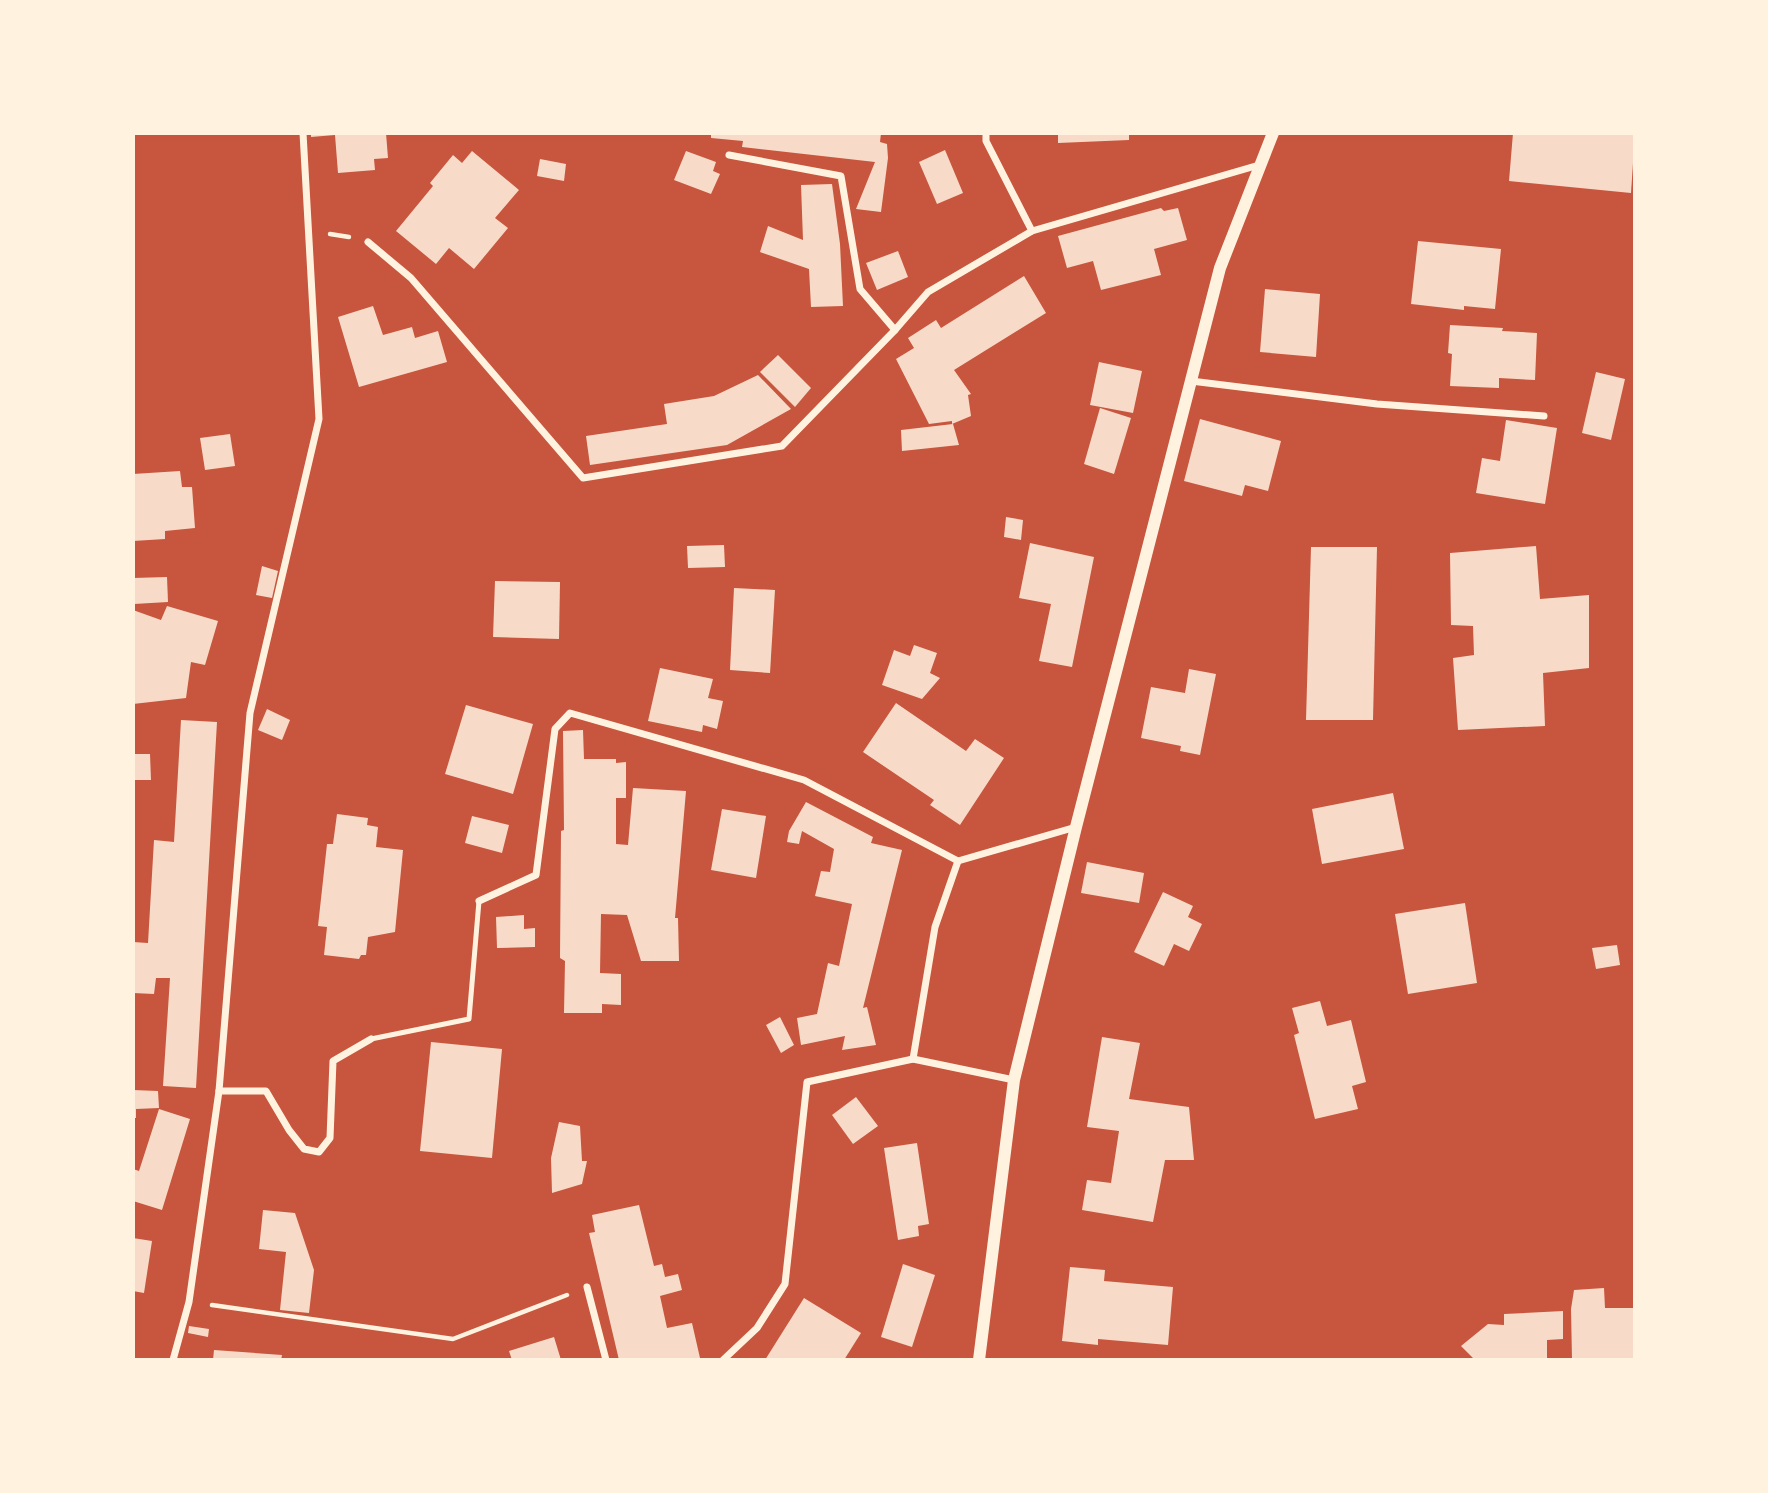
<svg xmlns="http://www.w3.org/2000/svg" width="1768" height="1493" viewBox="0 0 1768 1493" font-family="Roboto,sans-serif">
	<rect width="100%" height="100%" fill="#c8553d"/>
	<g fill="#f7dbc8">
		<path d="M311,133h75l2,25 -14,1 1,11 -37,3 -3,-38 -24,2z"/>
		<path d="M711,133h170l-1,9 7,2 1,14 -7,54 -25,-3 19,-47 -133,-15 1,-6 -32,-3z"/>
		<path d="M1058,133h71v7l-71,3z"/>
		<path d="M1513,133h122l-4,60 -122,-12z"/>
		<path d="M945,150l18,43 -26,11 -18,-42z"/>
		<path d="M472,151l47,39 -24,28 13,10 -34,41 -25,-21 -13,16 -40,-33 37,-45 -3,-3 23,-28 9,8z"/>
		<path d="M686,151l30,11 -3,9 7,3 -9,20 -37,-14z"/>
		<path d="M540,159l26,5 -2,17 -27,-5z"/>
		<path d="M832,184l8,60 3,62 -32,1 -2,-38 -49,-17 8,-26 35,14 -2,-55z"/>
		<path d="M1161,208l3,3 14,-3 9,32 -33,9 7,26 -60,15 -8,-29 -26,7 -9,-32z"/>
		<path d="M1418,241l83,8 -6,60 -31,-3v4l-53,-6z"/>
		<path d="M898,251l10,26 -31,13 -11,-27z"/>
		<path d="M1024,276l22,37 -92,57 17,24 -3,1 3,21 -19,8v-3l-23,3 -33,-65 18,-11 -6,-10 28,-18 5,8z"/>
		<path d="M1265,289l55,5 -4,63 -56,-5z"/>
		<path d="M373,306l10,29 29,-8 3,11 23,-7 9,31 -88,25 -21,-70z"/>
		<path d="M1450,325l53,3 -1,3 35,2 -2,47 -36,-2v10l-49,-2 2,-32 -4,-1z"/>
		<path d="M778,355l33,33 -16,19 -35,-35z"/>
		<path d="M1099,362l43,9 -9,42 -43,-8z"/>
		<path d="M1596,372l29,7 -14,61 -29,-7z"/>
		<path d="M758,375l33,34 -64,36 -137,20 -4,-29 81,-12 -3,-20 50,-8z"/>
		<path d="M1100,408l31,10 -17,56 -30,-10z"/>
		<path d="M1200,419l81,22 -13,50 -23,-6 -3,11 -58,-15z"/>
		<path d="M1506,420l51,8 -12,76 -69,-11 6,-35 18,3z"/>
		<path d="M953,424l6,21 -57,6 -1,-21z"/>
		<path d="M230,434l5,32 -30,4 -5,-32z"/>
		<path d="M180,471l2,16h10l3,41 -30,3v8l-32,2v-67z"/>
		<path d="M1006,517l17,3 -2,20 -17,-3z"/>
		<path d="M1030,543l64,14 -22,110 -33,-6 12,-57 -32,-6z"/>
		<path d="M724,545l1,22 -37,1 -1,-22z"/>
		<path d="M1536,546l4,53 49,-4v73l-46,5 2,53 -87,4 -5,-72 21,-3 -1,-29 -22,-1 -1,-72z"/>
		<path d="M1311,547h66l-4,173h-67z"/>
		<path d="M262,566l16,5 -6,27 -16,-3z"/>
		<path d="M167,577l1,25 -34,2 -1,-26z"/>
		<path d="M495,581l65,1 -1,57 -66,-2z"/>
		<path d="M734,588l41,2 -5,83 -40,-3z"/>
		<path d="M167,606l51,15 -13,44 -14,-3 -5,36 -53,6v-94l28,10z"/>
		<path d="M914,645l23,8 -7,20 10,5 -18,21 -40,-14 12,-35 16,6z"/>
		<path d="M660,668l53,11 -5,19 15,3 -6,28 -14,-4 -1,7 -54,-11z"/>
		<path d="M1189,669l27,5 -16,81 -20,-4 1,-5 -40,-8 10,-51 34,6z"/>
		<path d="M896,703l70,48 9,-12 29,19 -44,67 -30,-20 4,-5 -71,-48z"/>
		<path d="M466,705l67,19 -20,70 -68,-20z"/>
		<path d="M267,709l23,11 -8,20 -24,-10z"/>
		<path d="M181,720l36,2 -21,366 -33,-2 7,-108h-14l-2,16 -21,-1v-51l15,1 6,-103 20,2z"/>
		<path d="M583,730l1,29h32v4l10,-1v36h-10v46l12,1 5,-57 53,3 -11,127h3l1,43h-38l-14,-46 -26,-1 -1,59 21,1v31l-19,-1v9h-38l1,-52 -5,-3 1,-127 3,-1 -1,-99z"/>
		<path d="M133,754h17l1,26h-18z"/>
		<path d="M1393,793l11,56 -82,15 -10,-55z"/>
		<path d="M806,802l67,35 -2,6 31,7 -39,158 4,-1 9,38 -34,5 3,-14 -44,9 -4,-27 20,-4 11,-51 11,3 13,-62 -37,-8 6,-25 9,1 4,-23 -32,-18 -3,13 -12,-2 2,-11z"/>
		<path d="M722,809l44,7 -10,62 -45,-8z"/>
		<path d="M337,814l31,4 -1,7 11,2 -2,20 27,3 -8,82 -27,5 -2,18h-5l-2,4 -35,-4 3,-28 -9,-1 9,-82h6z"/>
		<path d="M472,816l37,9 -7,28 -37,-10z"/>
		<path d="M1087,862l57,11 -5,30 -58,-10z"/>
		<path d="M1163,892l30,14 -5,11 14,7 -13,27 -15,-7 -10,22 -30,-14z"/>
		<path d="M1465,903l12,80 -69,11 -13,-80z"/>
		<path d="M524,915v14l11,-1v19l-38,1 -1,-31z"/>
		<path d="M1617,945l3,20 -24,4 -4,-21z"/>
		<path d="M1320,1001l7,25 24,-6 15,62 -14,4 6,23 -43,10 -21,-84 5,-2 -7,-25z"/>
		<path d="M780,1017l14,28 -13,8 -15,-28z"/>
		<path d="M1102,1037l38,6 -11,56 60,8 5,53h-29l-12,62 -71,-12 5,-30 24,3 8,-52 -32,-4z"/>
		<path d="M431,1042l71,7 -10,109 -72,-7z"/>
		<path d="M133,1090l25,1 1,17 -23,1v9h-3z"/>
		<path d="M856,1097l22,29 -25,18 -21,-29z"/>
		<path d="M159,1109l31,10 -28,91 -29,-9v-32l6,2z"/>
		<path d="M559,1122l21,4 2,35h5l-5,23 -30,9 -1,-35z"/>
		<path d="M917,1143l12,81 -11,2 1,10 -21,4 -14,-92z"/>
		<path d="M639,1205l15,61 8,-2 3,13 13,-3 4,16 -22,6 7,32 25,-5 8,35 -81,2 -30,-127 6,-1 -3,-17z"/>
		<path d="M263,1210l32,3 19,57 -5,43 -29,-3 6,-58 -27,-3z"/>
		<path d="M133,1238l19,3 -8,52 -11,-2z"/>
		<path d="M903,1264l32,11 -23,72 -31,-10z"/>
		<path d="M1070,1267l35,3 -1,11 69,6 -5,58 -70,-6v6l-36,-4z"/>
		<path d="M1604,1288l1,20h30v52h-63l-1,-51 3,-19z"/>
		<path d="M804,1298l57,35 -17,27h-79z"/>
		<path d="M1563,1311v28l-16,1v20h-72l-14,-14 27,-22 16,1v-11z"/>
		<path d="M189,1326l20,3 -1,8 -20,-4z"/>
		<path d="M554,1337l7,23h-49l-3,-9z"/>
		<path d="M214,1350l68,5 -1,5h-68z"/>
	</g>
	<g fill="none" stroke-linecap="round" stroke-linejoin="round">
		<g stroke="#fff3e0" stroke-width="4.5">
			<path d="M330,234l19,3"/>
			<path d="M212,1305l241,34 114,-44"/>
		</g>
		<path stroke="#fff3e0" stroke-width="5" d="M371,1039l98,-20 10,-118"/>
		<g stroke="#fff3e0" stroke-width="7">
			<path d="M986,133v8l46,90"/>
			<path d="M729,155l112,21 19,113 35,41"/>
			<path d="M368,242l43,36 172,200 199,-32 113,-116 33,-38 104,-61 227,-66"/>
			<path d="M1191,381l186,23 167,12"/>
			<path d="M958,861l-23,66 -22,132 101,21"/>
			<path d="M479,901l57,-26 19,-146 15,-16 234,67 154,81 118,-34"/>
			<path d="M219,1091h47l23,39 15,19 15,3 11,-14 3,-77 38,-22"/>
			<path d="M587,1287l19,73"/>
			<path d="M173,1360l16,-58 30,-211 31,-378 69,-294 -16,-286"/>
			<path d="M723,1360l34,-32 28,-44 22,-202 106,-23"/>
		</g>
		<path stroke="#fff3e0" stroke-width="12" d="M979,1360l35,-280 62,-253 144,-559 53,-135"/>
	</g>
	<rect width="1768" height="1493" fill="none" stroke="#fff3e0" stroke-width="270"/>
</svg>
